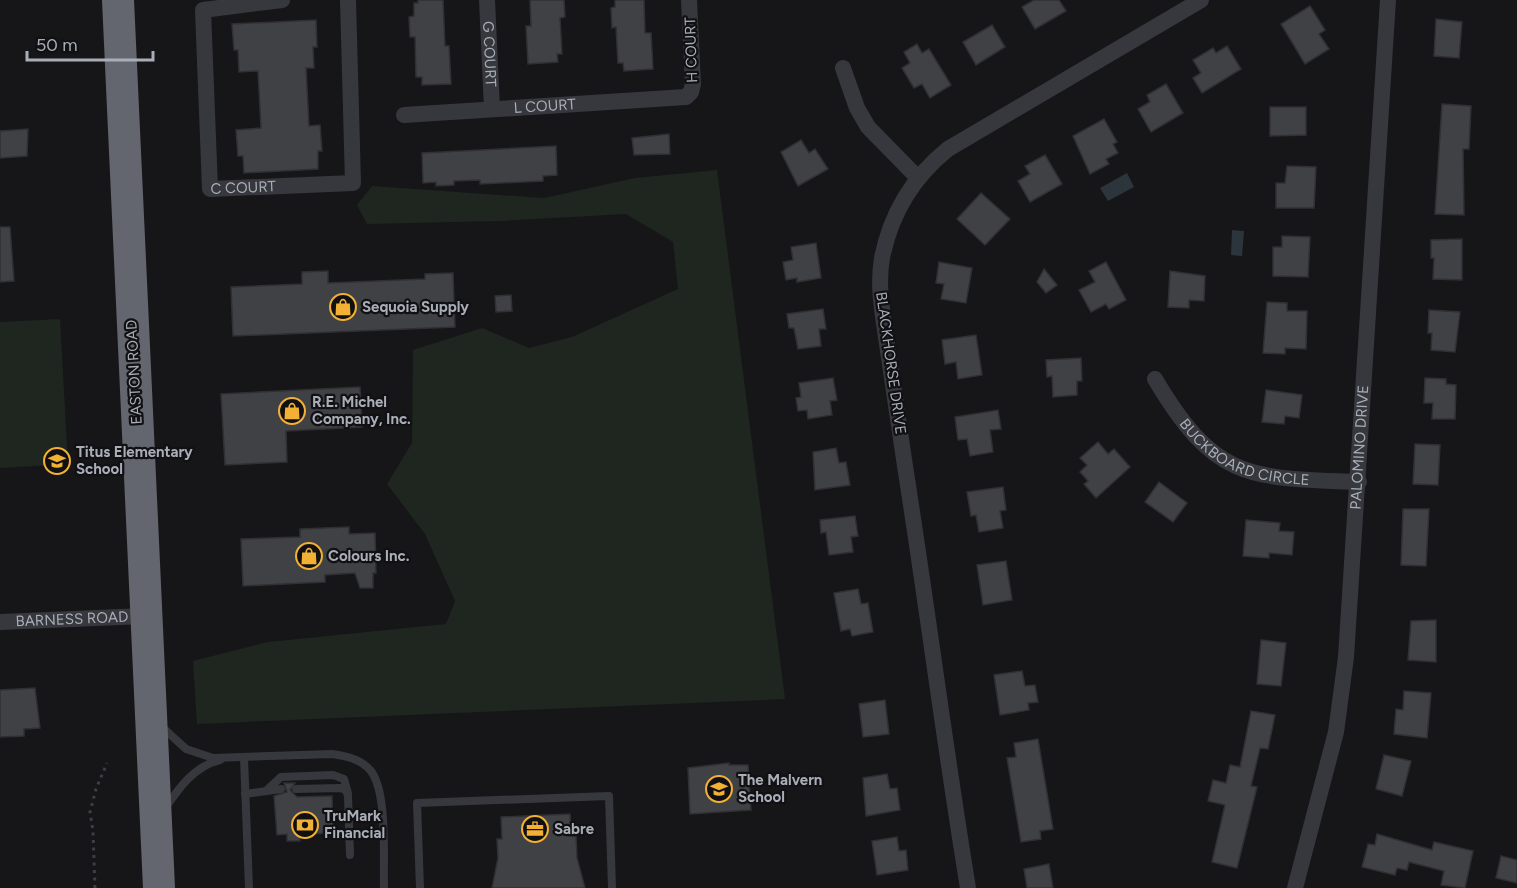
<svg xmlns="http://www.w3.org/2000/svg" width="1517" height="888" viewBox="0 0 1517 888" font-family="Figtree,sans-serif">
	<rect width="100%" height="100%" fill="#161618"/>
	<g fill="#1e261f">
		<path d="M717,170l68,529 -588,25 -4,-63 75,-19 178,-18 9,-23 -30,-67 -38,-50 25,-41 1,-93 69,-22 47,20 43,-11 106,-48 -5,-47 -47,-28 -126,7 -133,3 -10,-19 15,-19 172,12 91,-20z"/>
		<path d="M60,319l8,145 -68,4v-146z"/>
	</g>
	<g fill="#2c353c">
		<path d="M1127,173l7,14 -26,14 -8,-13z"/>
		<path d="M1232,230l12,1 -2,25 -11,-1z"/>
	</g>
	<g fill="#404145" stroke="#303034" stroke-width="1.5">
		<path d="M418,0h25l2,46h4l2,38 -29,1v-8h-6l-1,-40h-5l-1,-20 5,-1v-13h4z"/>
		<path d="M530,0h34l1,17 -5,1 2,36h-5l1,8 -30,2 -2,-38h5z"/>
		<path d="M615,0h29l1,33h6l2,36 -29,2 -1,-8h-5l-2,-36 -4,1 -1,-20 4,-1z"/>
		<path d="M1034,0h25l7,11 -31,18 -13,-22z"/>
		<path d="M1310,6l15,24 -6,4 10,15 -24,15 -24,-40z"/>
		<path d="M1436,19l26,3 -3,36 -25,-2z"/>
		<path d="M316,20l1,27h-4l1,21h-8l3,58 11,-1 2,26h-4v18l-74,4 -1,-17h-5l-2,-26 25,-2 -3,-57 -19,1 -1,-22h-4l-2,-26z"/>
		<path d="M992,25l13,22 -29,18 -13,-23z"/>
		<path d="M917,44l5,9 7,-4 22,36 -21,13 -8,-14 -8,4 -12,-20 8,-5 -6,-11z"/>
		<path d="M1227,46l14,23 -39,24 -9,-15 8,-5 -8,-13 20,-12 3,5z"/>
		<path d="M1166,84l17,29 -32,19 -13,-23 12,-7 -3,-7z"/>
		<path d="M1442,104l29,2 -2,43h-6l1,66 -29,-1z"/>
		<path d="M1270,107h36v28l-36,1z"/>
		<path d="M1104,119l13,23 -4,2 5,9 -12,6 3,5 -19,10 -17,-38z"/>
		<path d="M28,129l-1,27 -27,2v-27z"/>
		<path d="M669,134l1,20 -36,1 -2,-17z"/>
		<path d="M801,140l8,13 6,-4 13,20 -30,17 -17,-34z"/>
		<path d="M556,146l1,29 -14,1v5l-63,3v-4l-26,1v4l-18,1v-4l-13,1 -1,-30z"/>
		<path d="M1045,155l17,29 -32,18 -12,-21 12,-7 -5,-8z"/>
		<path d="M1287,166l29,1 -2,41h-38v-25h9z"/>
		<path d="M981,193l29,26 -25,26 -28,-26z"/>
		<path d="M0,227h10l4,54 -14,1z"/>
		<path d="M1282,236l28,1 -2,40 -35,-1v-29h9z"/>
		<path d="M1462,239v41l-29,-1 1,-21h-3v-18z"/>
		<path d="M816,243l5,35 -24,4v-4l-11,2 -3,-18 10,-2 -2,-13z"/>
		<path d="M939,262l33,6 -6,35 -25,-4 3,-15 -8,-1z"/>
		<path d="M1106,262l20,38 -17,9 -3,-5 -15,8 -12,-22 16,-8 -6,-11z"/>
		<path d="M1044,269l13,16 -11,8 -9,-11z"/>
		<path d="M328,271v12l97,-4v-5l28,-1 2,54 -222,9 -2,-49 71,-3v-12z"/>
		<path d="M1170,271l35,5 -1,25 -15,-1v8l-21,-1z"/>
		<path d="M511,295l1,16 -16,1 -1,-16z"/>
		<path d="M1267,302l20,1v8h20l-1,38 -21,-1v6l-22,-1z"/>
		<path d="M823,309l3,20h-7l2,17 -23,3 -4,-21h-5l-2,-14z"/>
		<path d="M1429,310l31,2 -5,40 -24,-2 1,-17h-4z"/>
		<path d="M976,335l6,40 -24,4 -2,-17 -11,2 -3,-24z"/>
		<path d="M1081,358l1,23h-5v14l-24,2 -1,-21 -5,1 -1,-17z"/>
		<path d="M833,378l4,22 -7,1 2,14 -24,4 -1,-9 -9,1 -2,-13 5,-1 -2,-14z"/>
		<path d="M1425,378l21,1v5l10,1 -1,34h-23l1,-16h-9z"/>
		<path d="M360,387l2,40 -76,4 1,31 -62,3 -4,-71z"/>
		<path d="M1266,390l36,5 -3,23 -14,-2 -1,8 -22,-2z"/>
		<path d="M998,410l3,19 -11,1 3,22 -23,4 -3,-17 -9,1 -3,-23z"/>
		<path d="M1098,442l10,12 6,-5 16,18 -34,31 -12,-14 4,-3 -8,-9 7,-7 -7,-7z"/>
		<path d="M1415,444l25,1 -2,40 -25,-1z"/>
		<path d="M836,448l3,15 7,-1 4,23 -35,5 -2,-38z"/>
		<path d="M1159,482l28,21 -14,19 -28,-20z"/>
		<path d="M1003,487l3,23 -6,1 3,17 -24,4 -3,-17 -5,1 -4,-24z"/>
		<path d="M1403,509h26l-3,57 -25,-1z"/>
		<path d="M855,516l3,20 -7,1 2,15 -24,3 -3,-23 -5,1 -1,-13z"/>
		<path d="M1246,520l34,3 -1,8 15,1 -2,23 -23,-2v5l-26,-2z"/>
		<path d="M349,527v7l26,-1 1,40h-3v15h-13l-5,-15 -30,2v7l-82,4 -2,-47 59,-2v-8z"/>
		<path d="M1006,561l6,39 -29,5 -6,-40z"/>
		<path d="M858,589l3,15 7,-1 5,29 -21,4 -2,-7 -9,2 -7,-38z"/>
		<path d="M1436,620v42l-28,-2 3,-39z"/>
		<path d="M1261,640l25,3 -5,43 -24,-2z"/>
		<path d="M1022,671l3,15 10,-1 3,17 -10,1 1,7 -29,5 -6,-40z"/>
		<path d="M35,688l5,40 -16,1v7l-24,1v-47z"/>
		<path d="M1404,691l27,2 -4,45 -33,-4 2,-25 7,1z"/>
		<path d="M885,700l4,34 -26,3 -4,-33z"/>
		<path d="M1251,711l24,4 -7,34 -8,-1 -9,38 6,1 -20,81 -25,-6 13,-57 -17,-4 5,-21 13,3 4,-18 10,2z"/>
		<path d="M1038,739l15,90 -13,2 1,8 -20,3 -14,-84 9,-1 -2,-14z"/>
		<path d="M1384,755l27,6 -9,35 -26,-7z"/>
		<path d="M729,763v2h19l3,45 -61,4 -2,-46z"/>
		<path d="M887,774l3,15 7,-1 3,22 -34,6 -3,-38z"/>
		<path d="M284,783h11l-5,7 7,7 35,-1 1,37 -33,1v7h-13v-7l-10,1 -3,-39 13,-4z"/>
		<path d="M570,814l1,22h5l1,22 8,30h-93l6,-30 -1,-19h5l-1,-22z"/>
		<path d="M1377,834l55,16 2,-8 39,9 -8,37 -24,-3 3,-14 -35,-9 -2,8 -10,-2 -2,7 -33,-8 6,-23 7,1z"/>
		<path d="M897,837l2,14 7,-1 2,20 -31,5 -5,-34z"/>
		<path d="M1501,856l16,4v23l-21,-5z"/>
		<path d="M1049,864l4,24h-26l-3,-19z"/>
	</g>
	<g fill="none" stroke-linecap="round" stroke-linejoin="round">
		<path stroke="#3d3f44" stroke-width="3" stroke-dasharray="3 4.5" stroke-linecap="butt" d="M95,888l-2,-57 -3,-19 6,-23 11,-26"/>
		<g stroke="#37383d" stroke-width="8">
			<path d="M161,726l25,23 27,9 119,-4c14,2 29,5 39,17 17,23 12,88 13,117"/>
			<path d="M244,758l5,130"/>
			<path d="M296,789l44,-1 6,2 2,6 2,59"/>
			<path d="M266,791l15,-14 52,-2 11,4 4,14"/>
			<path d="M245,794l36,-5"/>
			<path d="M164,810c14,-21 30,-44 56,-50"/>
			<path d="M420,888l-3,-85 192,-7 3,92"/>
		</g>
		<g stroke="#37383d" stroke-width="16">
			<path id="s1" d="M282,0l-79,10 7,179 143,-6 -5,-183"/>
			<path id="s2" d="M487,0l5,109"/>
			<path d="M843,68l14,40 11,19 49,50"/>
			<path id="s3" d="M404,115l282,-18 5,-5 2,-8 -4,-84"/>
			<path id="s4" d="M1155,379c60,101 93,99 204,103"/>
			<path id="s5" d="M0,622l144,-6"/>
			<path d="M968,888c-23,-140 -41,-282 -63,-422 -6,-41 -12,-81 -18,-122 -4,-28 -10,-57 -5,-86 9,-45 31,-81 66,-109l253,-149"/>
			<path id="s6" d="M1295,888l41,-156 10,-75 42,-657"/>
		</g>
		<path stroke="#63666e" stroke-width="32" d="M118,0c13,296 26,592 41,888"/>
	</g>
	<defs>
		<symbol id="shop-ring" viewBox="-11 -11 22 22"><circle r="9.5" fill="#111113" stroke="#f2b134" stroke-width="1.5"/><path d="M-5-2.5h2.3a2.7 3.5 0 0 1 5.4 0H5L5.5 6h-11ZM-1.5-2.5h3a1.5 2.3 0 0 0-3 0Z" fill="#f2b134"/></symbol>
		<symbol id="school-ring" viewBox="-11 -11 22 22"><circle r="9.5" fill="#111113" stroke="#f2b134" stroke-width="1.5"/><path d="M0-5L7-2L0 1L-7-2ZM-4 1L0 2.5L4 1V4Q0 6-4 4Z" fill="#f2b134"/></symbol>
		<symbol id="bank-ring" viewBox="-11 -11 22 22"><circle r="9.5" fill="#111113" stroke="#f2b134" stroke-width="1.5"/><path d="M-6-4H6V4H-6ZM0-2.3a2.3 2.3 0 1 0 0 4.6a2.3 2.3 0 1 0 0-4.6Z" fill="#f2b134"/></symbol>
		<symbol id="office-ring" viewBox="-11 -11 22 22"><circle r="9.5" fill="#111113" stroke="#f2b134" stroke-width="1.5"/><path d="M-6-3h4V-5.5h4V-3h4V5H-6ZM-1-4.5V-3h2v-1.5ZM-6 0V1H6V0Z" fill="#f2b134"/></symbol>
	</defs>
	<g fill-rule="evenodd">
		<use href="#shop-ring" x="328" y="292" width="30" height="30"/>
		<use href="#shop-ring" x="277" y="396" width="30" height="30"/>
		<use href="#school-ring" x="42" y="446" width="30" height="30"/>
		<use href="#shop-ring" x="294" y="541" width="30" height="30"/>
		<use href="#school-ring" x="704" y="774" width="30" height="30"/>
		<use href="#bank-ring" x="290" y="810" width="30" height="30"/>
		<use href="#office-ring" x="520" y="814" width="30" height="30"/>
	</g>
	<g text-anchor="middle" stroke-width="4.5" stroke-linejoin="round" paint-order="stroke">
		<g font-size="15" fill="#a8adb8" stroke="#111113">
			<text transform="translate(691 50) rotate(-92)" y="5">H COURT</text>
			<text dy="5" stroke="none"><textPath href="#s2" startOffset="54">G COURT</textPath></text>
			<text dy="5" stroke="none"><textPath href="#s3" startOffset="141">L COURT</textPath></text>
			<text dy="5" stroke="none"><textPath href="#s1" startOffset="292">C COURT</textPath></text>
			<text transform="translate(891 363) rotate(82)" y="5">BLACKHORSE DRIVE</text>
			<text transform="translate(134 372) rotate(-93)" y="5">EASTON ROAD</text>
			<text dy="5" stroke="none"><textPath href="#s6" startOffset="447">PALOMINO DRIVE</textPath></text>
			<text dy="5" stroke="none"><textPath href="#s4" startOffset="123">BUCKBOARD CIRCLE</textPath></text>
			<text dy="5" stroke="none"><textPath href="#s5" startOffset="72">BARNESS ROAD</textPath></text>
		</g>
		<g font-size="15" font-weight="bold" fill="#a8adb8" stroke="#111113" text-anchor="start">
			<text x="362" y="312">Sequoia Supply</text>
			<text x="312" y="407">R.E. Michel<tspan x="312" dy="17">Company, Inc.</tspan></text>
			<text x="76" y="457">Titus Elementary<tspan x="76" dy="17">School</tspan></text>
			<text x="328" y="561">Colours Inc.</text>
			<text x="738" y="785">The Malvern<tspan x="738" dy="17">School</tspan></text>
			<text x="324" y="821">TruMark<tspan x="324" dy="17">Financial</tspan></text>
			<text x="554" y="834">Sabre</text>
		</g>
	</g>
	<path d="M27 51v9h126v-9" fill="none" stroke="#a8adb8" stroke-width="3"/>
	<text x="36" y="51" font-size="18" fill="#a8adb8" stroke="#111113" stroke-width="4.5" paint-order="stroke">50 m</text>
</svg>
